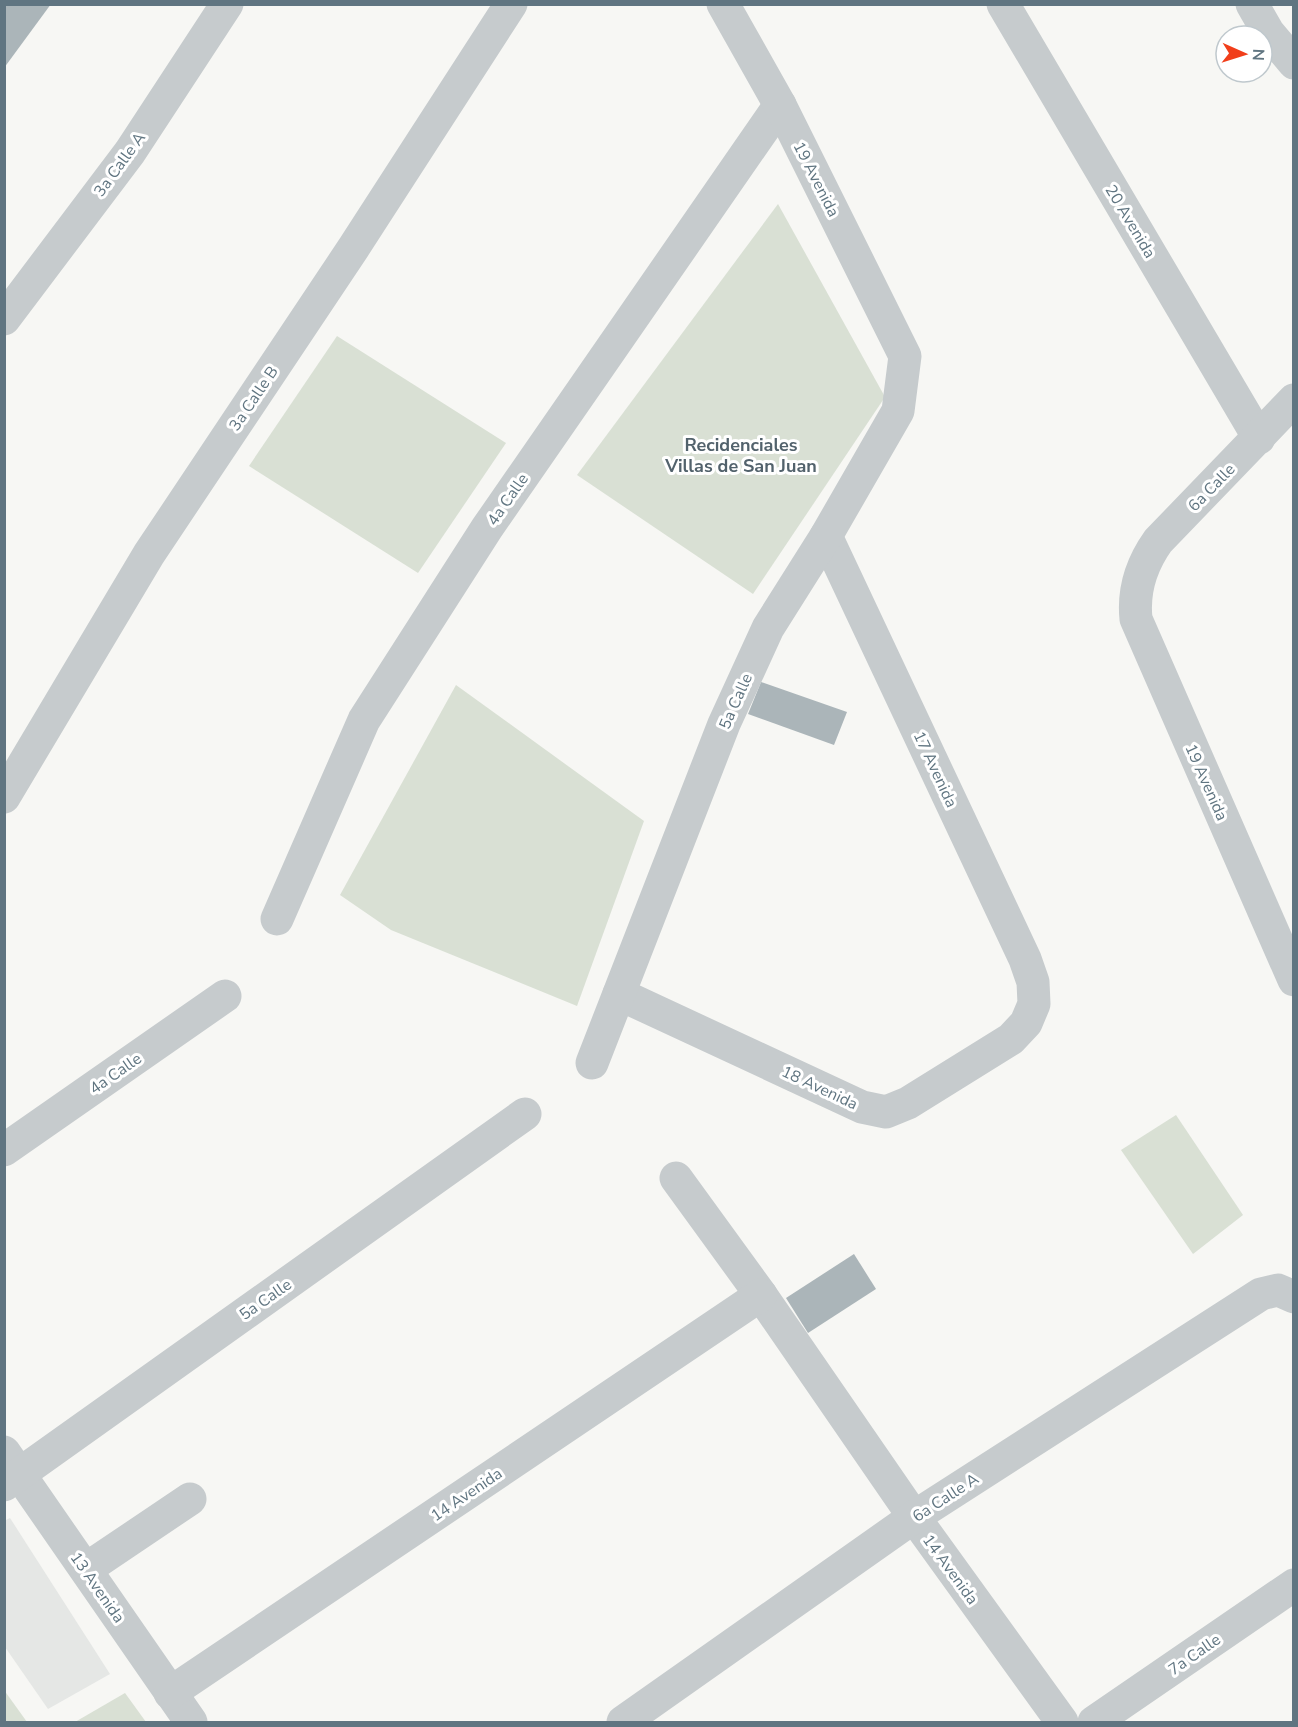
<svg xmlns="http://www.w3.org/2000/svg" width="1298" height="1727" viewBox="0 0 1298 1727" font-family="'Nunito Sans',sans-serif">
	<rect width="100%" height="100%" fill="#f7f7f4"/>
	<path fill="#e5e7e5" d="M10,1518l100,156 -62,35 -43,-62 -1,-126z"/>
	<g fill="#d9e0d4">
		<path d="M778,204l107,193 -132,197 -176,-119z"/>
		<path d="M337,336l169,107 -88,130 -169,-107z"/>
		<path d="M456,685l188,136 -67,185 -186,-76 -51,-35z"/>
		<path d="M1176,1115l67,100 -50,39 -72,-104z"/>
		<path d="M4,1690l23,32h-22z"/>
		<path d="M125,1693l21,29h-71z"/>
	</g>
	<g fill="#abb5b9">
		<path d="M4,4h47l-47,64z"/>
		<path d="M761,682l86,30 -13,33 -86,-31z"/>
		<path d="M854,1254l22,35 -68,44 -22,-35z"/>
	</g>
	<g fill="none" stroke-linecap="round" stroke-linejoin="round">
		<g stroke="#c6cbcd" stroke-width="33">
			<path d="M1003,4l256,434"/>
			<path d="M1252,4l16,28 26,31"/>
			<path d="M4,319l126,-167 97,-148"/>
			<path d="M1294,400l-136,141c-17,24 -25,49 -22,78l158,361"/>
			<path d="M4,797l145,-243 205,-307 157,-243"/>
			<path d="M277,919l87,-199 123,-192 293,-423"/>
			<path d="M619,994l243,113 24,5 22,-9 103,-64 15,-16 8,-19 -1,-22 -8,-23 -199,-423"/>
			<path d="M592,1063l132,-339 44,-96 58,-92 72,-125 7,-55 -125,-251 -57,-101"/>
			<path d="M4,1150l221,-154"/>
			<path d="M676,1178l85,117 153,222 148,205"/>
			<path d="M4,1452l187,270"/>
			<path d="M4,1485l521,-371"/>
			<path d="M86,1569l104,-70"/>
			<path d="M170,1693l591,-398"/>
			<path d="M623,1722l291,-205 347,-223 17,-4 16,7"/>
			<path d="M1094,1722l200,-137"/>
		</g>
	</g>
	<g text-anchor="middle" stroke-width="6" stroke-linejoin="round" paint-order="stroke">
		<g font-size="16" fill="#607581" stroke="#fff">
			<text transform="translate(119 164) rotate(-54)" y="6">3a Calle A</text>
			<text transform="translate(817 179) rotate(63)" y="6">19 Avenida</text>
			<text transform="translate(1131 221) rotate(59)" y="6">20 Avenida</text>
			<text transform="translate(253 398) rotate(-56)" y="6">3a Calle B</text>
			<text transform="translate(1211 487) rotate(-46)" y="6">6a Calle</text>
			<text transform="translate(507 499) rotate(-55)" y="6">4a Calle</text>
			<text transform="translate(735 701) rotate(-66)" y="6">5a Calle</text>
			<text transform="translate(936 769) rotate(65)" y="6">17 Avenida</text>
			<text transform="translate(1207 782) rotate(66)" y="6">19 Avenida</text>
			<text transform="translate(115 1073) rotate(-35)" y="6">4a Calle</text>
			<text transform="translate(820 1087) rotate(25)" y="6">18 Avenida</text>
			<text transform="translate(265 1299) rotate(-35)" y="6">5a Calle</text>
			<text transform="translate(466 1494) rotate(-34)" y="6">14 Avenida</text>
			<text transform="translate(945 1497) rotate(-33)" y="6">6a Calle A</text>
			<text transform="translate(951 1569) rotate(54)" y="6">14 Avenida</text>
			<text transform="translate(98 1587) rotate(55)" y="6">13 Avenida</text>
			<text transform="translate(1194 1654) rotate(-35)" y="6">7a Calle</text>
		</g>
		<g font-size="18" font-weight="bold" fill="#52626c" stroke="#fff">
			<text x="741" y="451">Recidenciales<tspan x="741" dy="21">Villas de San Juan</tspan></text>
		</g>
	</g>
	<rect width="1298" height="1727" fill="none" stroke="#607581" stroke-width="12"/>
	<g transform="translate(1244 54) rotate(93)"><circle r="28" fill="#ffffff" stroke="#bfc8cd" stroke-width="1.5"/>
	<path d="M0-4.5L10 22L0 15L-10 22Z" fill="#f13e1a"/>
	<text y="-9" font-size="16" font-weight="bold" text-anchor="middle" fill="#607581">N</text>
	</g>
</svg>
